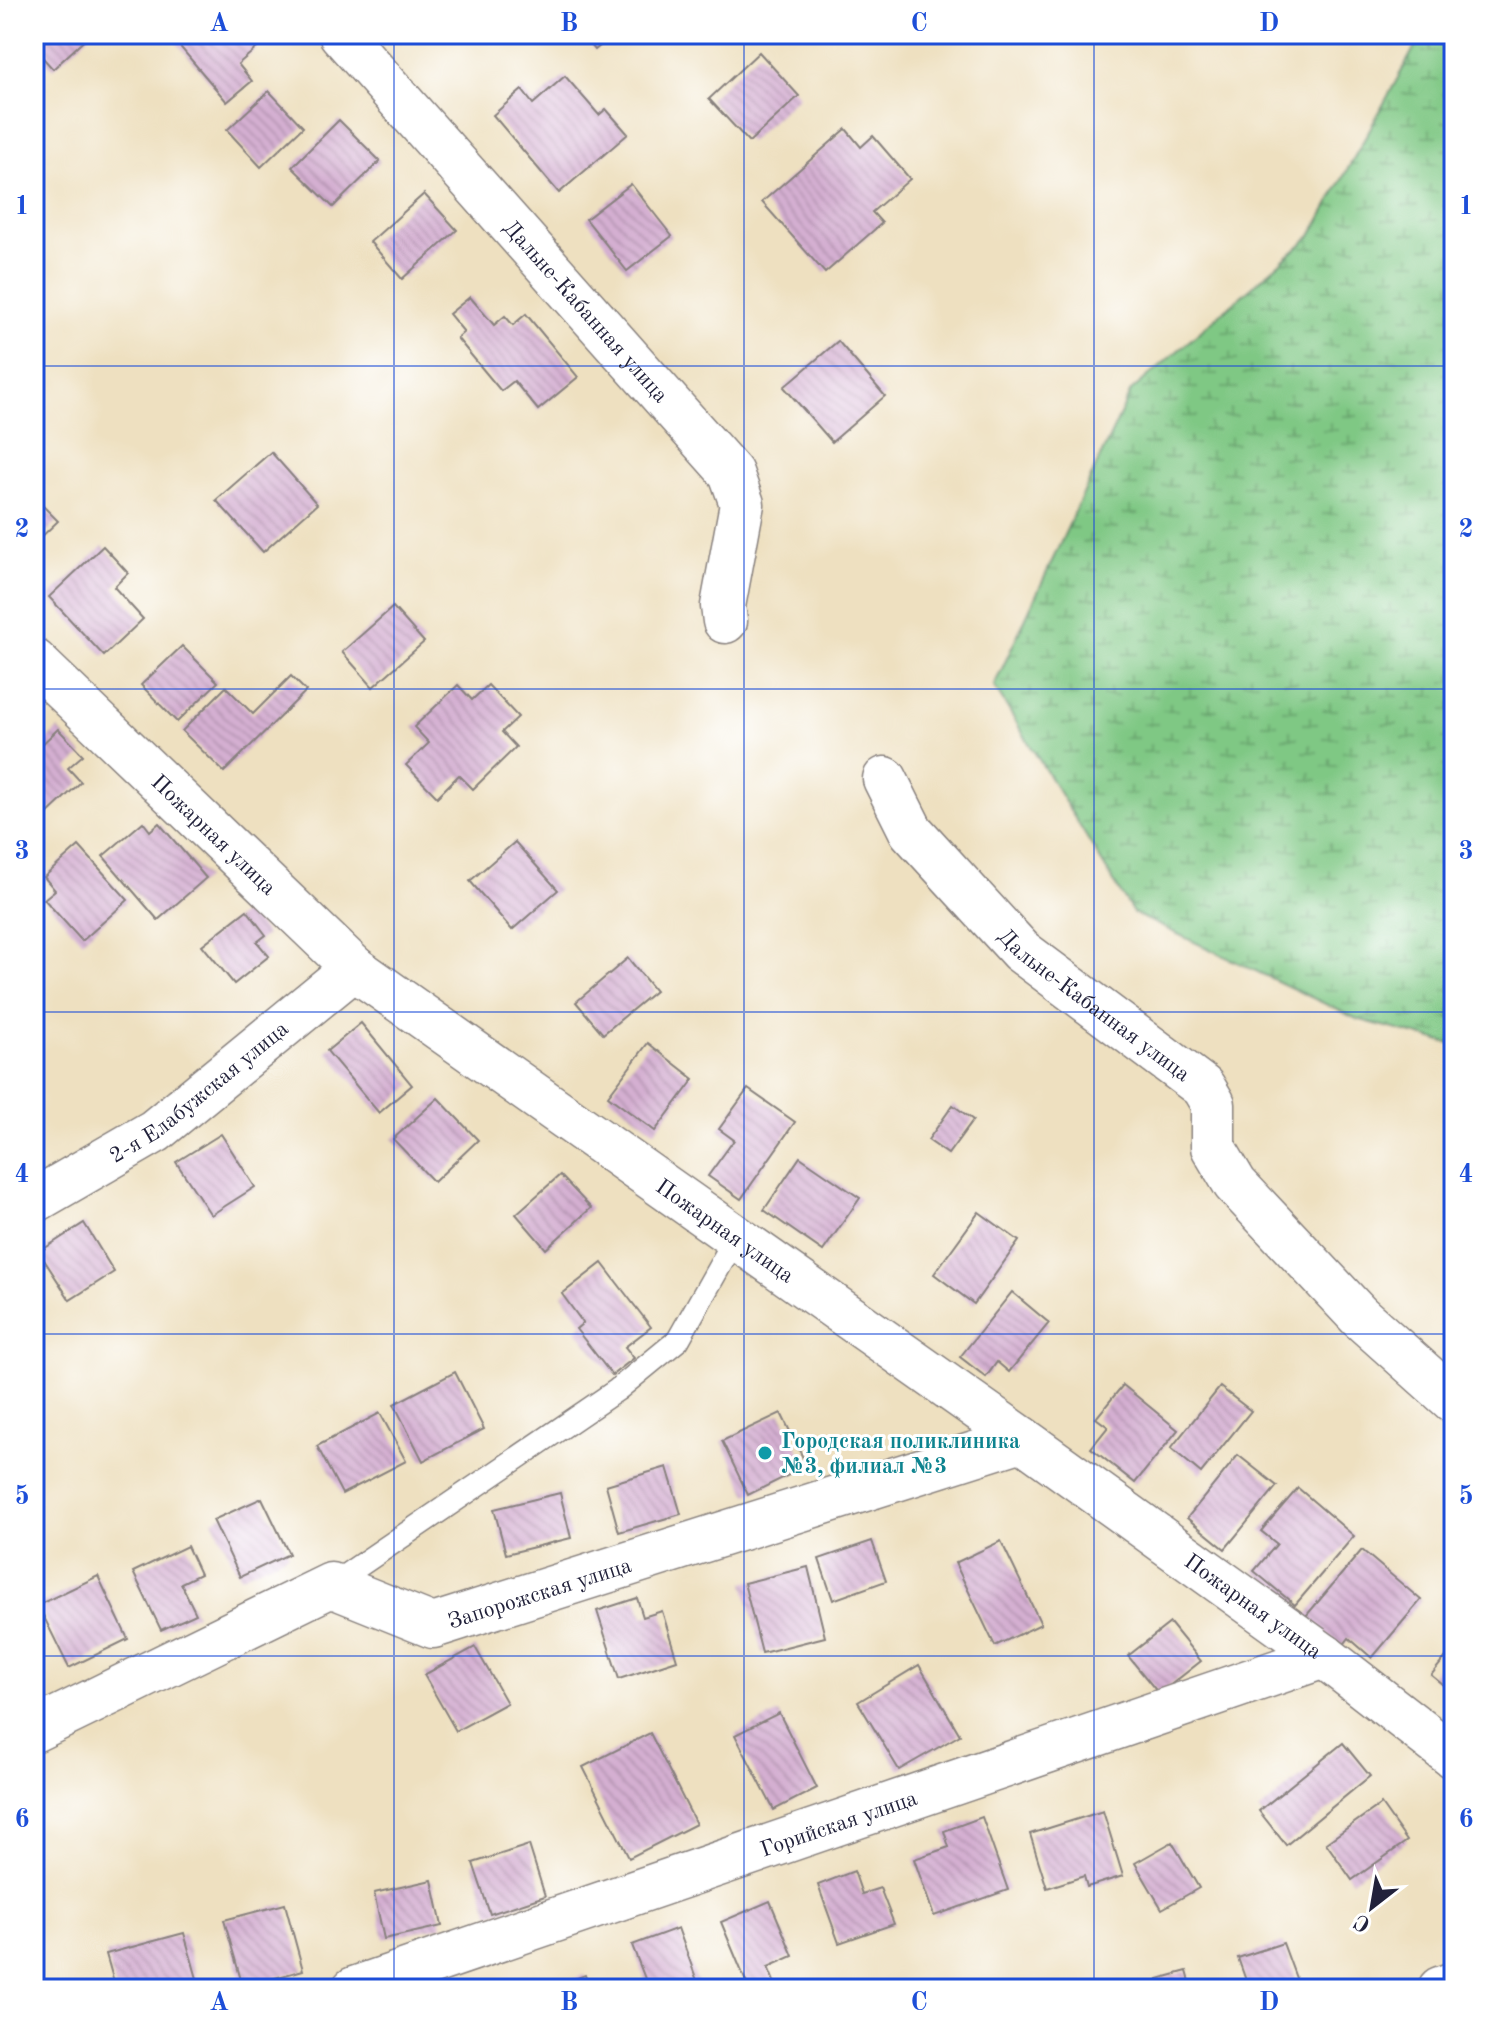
<svg xmlns="http://www.w3.org/2000/svg" width="1488" height="2023" viewBox="0 0 1488 2023" font-family="'Old Standard TT',serif">
	<defs>
		<pattern id="wetland-marsh" width="20" height="14" patternUnits="userSpaceOnUse" patternTransform="scale(2)"><rect width="20" height="14" fill="#7fc884"/><path d="M1 5h8M5 5V1M11 12h8M15 12V8" fill="none" stroke="#68a26d"/></pattern>
		<pattern id="building-back-hatch" width="6" height="6" patternUnits="userSpaceOnUse" patternTransform="scale(2)"><rect width="6" height="6" fill="#d4afd1"/><path d="M-1 5l2 2M0 0l6 6M5-1l2 2" fill="none" stroke="#b696b4"/></pattern>
	</defs>
	<rect width="100%" height="100%" fill="#fff"/>
	<filter id="ink" filterUnits="userSpaceOnUse"><feTurbulence type="fractalNoise" baseFrequency=".0125" numOctaves="2"/><feDisplacementMap in="SourceGraphic" scale="16" xChannelSelector="R" yChannelSelector="G"/><feConvolveMatrix kernelMatrix="1 2 1 2 8 2 1 2 1" color-interpolation-filters="sRGB"/></filter>
	<filter id="wash" filterUnits="userSpaceOnUse"><feTurbulence type="fractalNoise" baseFrequency=".006" numOctaves="4" result="noise"/><feDisplacementMap in="SourceGraphic" scale="32" xChannelSelector="R" yChannelSelector="G"/><feGaussianBlur stdDeviation="1.8" result="paint"/><feColorMatrix in="noise" values="0 0 0 0 0 0 0 0 0 0 0 0 0 0 0 0 0 1.4 0 .05"/><feComposite in="paint" operator="in"/></filter>
	<g filter="url(#wash)">
		<rect width="100%" height="100%" fill="#eee0c0"/>
		<path fill="url(#wetland-marsh)" stroke="#507560" stroke-width="2" d="M1422,34h32v1011l-97,-26 -224,-106 -139,-227 137,-295 180,-155z"/>
		<g id="blocks">
			<g fill="url(#building-back-hatch)">
				<path d="M34,34h57l-38,35 -19,-21z"/>
				<path d="M173,34h96l2,2 -33,28 14,17 -25,21 -56,-66z"/>
				<path d="M582,34h32l-19,16z"/>
				<path d="M759,52l40,44 -50,46 -40,-43z"/>
				<path d="M565,76l34,39 7,-6 22,25 -69,59 -66,-78 29,-25 11,14z"/>
				<path d="M269,91l34,36 -42,40 -34,-37z"/>
				<path d="M339,120l41,41 -47,46 -41,-40z"/>
				<path d="M846,129l15,18 12,-11 37,43 -38,33 10,11 -57,50 -63,-71z"/>
				<path d="M631,184l41,52 -45,35 -41,-52z"/>
				<path d="M424,194l33,36 -55,49 -32,-37z"/>
				<path d="M470,297l24,28 11,-9 8,9 13,-11 52,63 -40,33 -24,-29 -13,10 -44,-53 7,-6 -15,-18z"/>
				<path d="M838,341l47,55 -53,46 -48,-55z"/>
				<path d="M271,452l46,52 -54,48 -47,-52z"/>
				<path d="M34,497l24,24 -24,23z"/>
				<path d="M103,546l25,27 -14,14 29,32 -39,37 -55,-59z"/>
				<path d="M393,607l31,35 -51,45 -31,-35z"/>
				<path d="M182,646l36,36 -41,40 -36,-37z"/>
				<path d="M291,676l15,15 -82,81 -42,-41 44,-44 27,27z"/>
				<path d="M458,685l14,15 16,-15 30,32 -16,15 14,15 -43,42 -14,-14 -22,22 -31,-32 23,-22 -15,-16z"/>
				<path d="M58,729l25,26 -15,13 13,14 -34,32 -13,-13v-49z"/>
				<path d="M143,822l7,9 9,-8 47,55 -48,42 -55,-64z"/>
				<path d="M515,842l43,48 -46,40 -42,-49z"/>
				<path d="M79,846l49,54 -46,41 -38,-42 11,-9 -11,-13z"/>
				<path d="M247,910l19,25 -9,7 12,14 -35,28 -32,-39z"/>
				<path d="M628,958l27,33 -52,43 -27,-32z"/>
				<path d="M361,1023l51,62 -33,28 -52,-62z"/>
				<path d="M648,1043l46,36 -39,52 -47,-35z"/>
				<path d="M748,1089l47,33 -54,77 -33,-23 26,-36 -15,-11z"/>
				<path d="M438,1098l40,42 -44,42 -41,-43z"/>
				<path d="M953,1105l20,15 -25,34 -20,-14z"/>
				<path d="M221,1134l34,53 -44,28 -35,-53z"/>
				<path d="M800,1157l60,41 -37,53 -59,-41z"/>
				<path d="M560,1175l31,33 -45,41 -30,-35z"/>
				<path d="M979,1212l40,29 -45,63 -40,-30z"/>
				<path d="M84,1223l30,49 -44,28 -31,-48z"/>
				<path d="M602,1263l49,64 -26,20 9,11 -22,17 -36,-46 7,-6 -21,-29z"/>
				<path d="M1012,1292l37,31 -40,49 -12,-10 -11,15 -26,-20z"/>
				<path d="M455,1372l29,57 -61,32 -29,-57z"/>
				<path d="M1123,1385l55,45 -43,53 -44,-35 17,-21 -12,-9z"/>
				<path d="M1220,1387l31,24 -50,62 -30,-25z"/>
				<path d="M380,1413l26,48 -64,33 -25,-48z"/>
				<path d="M781,1413l26,53 -59,29 -26,-54z"/>
				<path d="M1238,1455l39,31 -52,63 -38,-31z"/>
				<path d="M667,1467l14,47 -62,18 -13,-47z"/>
				<path d="M1298,1488l56,48 -59,69 -41,-34 23,-27 -16,-13z"/>
				<path d="M560,1493l11,45 -65,16 -12,-45z"/>
				<path d="M262,1498l27,56 -49,23 -27,-57z"/>
				<path d="M872,1541l14,40 -53,19 -14,-41z"/>
				<path d="M1001,1541l40,83 -46,22 -40,-83z"/>
				<path d="M187,1546l13,28 -19,9 15,31 -35,16 -28,-58z"/>
				<path d="M1362,1550l59,50 -49,58 -23,-20 -7,9 -36,-31z"/>
				<path d="M808,1567l17,70 -63,16 -18,-70z"/>
				<path d="M98,1576l30,63 -59,29 -31,-63z"/>
				<path d="M637,1598l6,19 19,-6 15,49 -58,19 -22,-68z"/>
				<path d="M1170,1623l31,38 -42,33 -31,-38z"/>
				<path d="M475,1647l32,56 -51,28 -32,-56z"/>
				<path d="M1454,1647v47l-23,-19z"/>
				<path d="M919,1665l41,70 -61,35 -41,-68z"/>
				<path d="M779,1713l38,75 -43,22 -39,-75z"/>
				<path d="M650,1733l46,91 -67,34 -46,-91z"/>
				<path d="M1343,1743l27,33 -84,69 -27,-34z"/>
				<path d="M1381,1804l26,37 -55,39 -26,-37z"/>
				<path d="M1103,1811l20,65 -36,11 -3,-11 -37,12 -17,-54z"/>
				<path d="M982,1817l26,73 -74,26 -20,-57 35,-12 -5,-16z"/>
				<path d="M1172,1842l27,46 -37,21 -27,-46z"/>
				<path d="M529,1845l16,51 -55,18 -17,-51z"/>
				<path d="M854,1871l8,23 18,-6 14,36 -55,19 -21,-58z"/>
				<path d="M432,1880l10,46 -58,13 -10,-46z"/>
				<path d="M770,1901l23,55 -25,11 9,22h-28l-28,-67z"/>
				<path d="M285,1904l18,66 -60,17 -19,-67z"/>
				<path d="M678,1928l22,61h-51l-17,-44z"/>
				<path d="M184,1933l16,56h-84l-10,-35z"/>
				<path d="M1283,1943l17,46h-51l-11,-31z"/>
				<path d="M1187,1971l5,18h-31l-3,-10z"/>
				<path d="M585,1975l5,14h-41z"/>
			</g>
		</g>
	</g>
	<g filter="url(#ink)">
		<use href="#blocks" fill-opacity="0" stroke="#88817e" stroke-width="2"/>
		<g fill="none" stroke-linecap="round" stroke-linejoin="round">
			<defs>
				<path id="lane" d="M331,1585l286,-195 61,-50 58,-103"/>
				<g id="street">
					<path id="s1" d="M341,34l390,439 11,31 -19,102 2,15"/>
					<path id="s2" d="M34,661l320,307 668,471 302,217 130,101"/>
					<path id="s3" d="M885,779l26,52 110,120 182,136 10,17v43l22,37 124,132 95,85"/>
					<path id="s4" d="M34,1201l121,-70 199,-163"/>
					<path id="s5" d="M34,1730l297,-145 102,41 589,-187"/>
					<path id="s6" d="M354,1989l970,-333"/>
					<path d="M1440,1989l14,-5"/>
				</g>
			</defs>
			<use href="#lane" stroke="#88817e" stroke-width="25"/>
			<use href="#street" stroke="#88817e" stroke-width="47"/>
			<use href="#lane" stroke="#fff" stroke-width="22"/>
			<use href="#street" stroke="#fff" stroke-width="44"/>
		</g>
	</g>
	<path fill="none" stroke="#1d4ed8" stroke-width="2" stroke-opacity="0.55" d="M394,34v1955M744,34v1955M1094,34v1955M34,366h1420M34,689h1420M34,1012h1420M34,1334h1420M34,1656h1420"/>
	<circle fill="#0f9aa8" stroke="#fff" stroke-width="3" cx="765" cy="1453" r="8"/>
	<g text-anchor="middle" stroke-width="6" stroke-linejoin="round" paint-order="stroke">
		<g font-size="22" fill="#22223b" stroke="#fff">
			<text dy="8" stroke="none"><textPath href="#s1" startOffset="370">Дальне-Кабанная улица</textPath></text>
			<text dy="8" stroke="none"><textPath href="#s2" startOffset="250">Пожарная улица</textPath></text>
			<text dy="8" stroke="none"><textPath href="#s3" startOffset="312">Дальне-Кабанная улица</textPath></text>
			<text dy="8" stroke="none"><textPath href="#s4" startOffset="198">2-я Елабужская улица</textPath></text>
			<text dy="8" stroke="none"><textPath href="#s2" startOffset="898">Пожарная улица</textPath></text>
			<text dy="8" stroke="none"><textPath href="#s5" startOffset="552">Запорожская улица</textPath></text>
			<text dy="8" stroke="none"><textPath href="#s2" startOffset="1546">Пожарная улица</textPath></text>
			<text dy="8" stroke="none"><textPath href="#s6" startOffset="512">Горийская улица</textPath></text>
		</g>
		<g font-size="22" font-weight="bold" fill="#0d838f" stroke="#fff" text-anchor="start">
			<text x="781" y="1448">Городская поликлиника<tspan x="781" dy="25">№3, филиал №3</tspan></text>
		</g>
	</g>
	<rect width="1488" height="2023" fill="none" stroke="#fff" stroke-width="88"/>
	<g transform="translate(1372 1907) rotate(211)" stroke="#ffffff" stroke-width="6" paint-order="stroke">
	<path d="M0-6L14 30L0 20L-14 30Z" fill="#22223b"/>
	<text y="-12" font-size="22" font-weight="bold" text-anchor="middle" fill="#22223b">С</text>
	</g>
	<rect x="44" y="44" width="1400" height="1935" fill="none" stroke="#1d4ed8" stroke-width="3"/>
	<g font-size="26" text-anchor="middle" font-weight="bold" fill="#1d4ed8">
		<text x="219" y="31">A</text>
		<text x="569" y="31">B</text>
		<text x="919" y="31">C</text>
		<text x="1269" y="31">D</text>
		<text x="22" y="214">1</text>
		<text x="1466" y="214">1</text>
		<text x="22" y="537">2</text>
		<text x="1466" y="537">2</text>
		<text x="22" y="859">3</text>
		<text x="1466" y="859">3</text>
		<text x="22" y="1182">4</text>
		<text x="1466" y="1182">4</text>
		<text x="22" y="1504">5</text>
		<text x="1466" y="1504">5</text>
		<text x="22" y="1827">6</text>
		<text x="1466" y="1827">6</text>
		<text x="219" y="2010">A</text>
		<text x="569" y="2010">B</text>
		<text x="919" y="2010">C</text>
		<text x="1269" y="2010">D</text>
	</g>
</svg>
